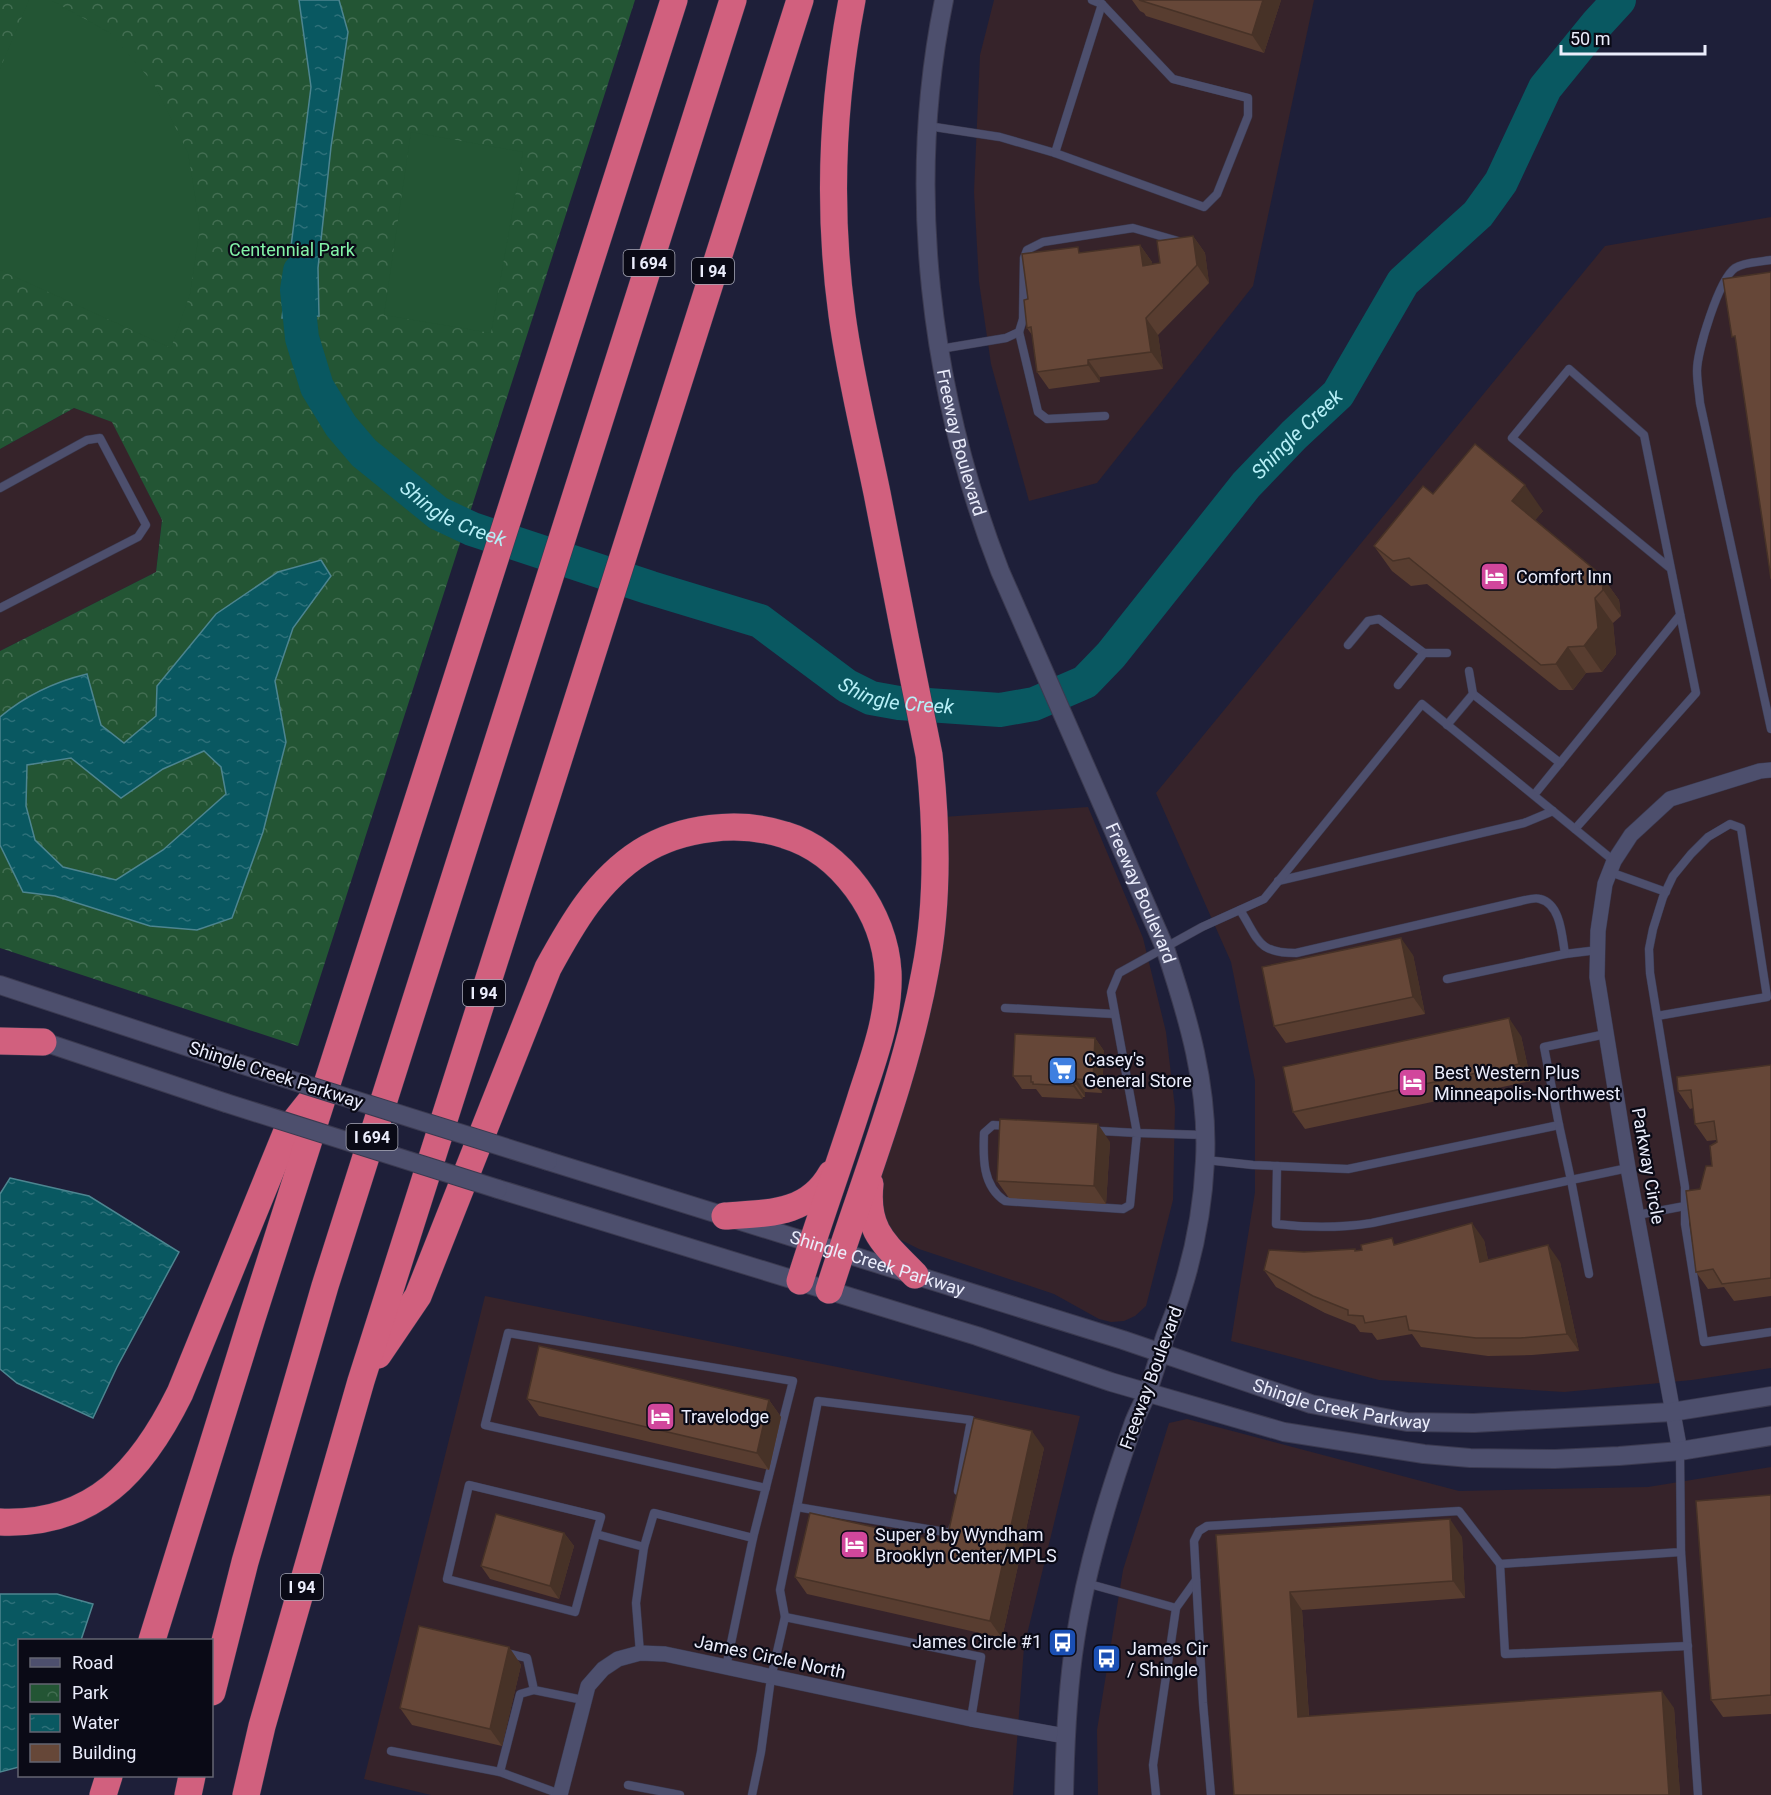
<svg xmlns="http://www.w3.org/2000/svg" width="1771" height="1795" viewBox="0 0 1771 1795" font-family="Roboto,sans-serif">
	<defs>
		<pattern id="park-crowns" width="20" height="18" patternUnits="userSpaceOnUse" patternTransform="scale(1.5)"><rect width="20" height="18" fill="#235534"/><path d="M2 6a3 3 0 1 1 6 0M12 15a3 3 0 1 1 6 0" fill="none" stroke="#436e52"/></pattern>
		<pattern id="water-ripples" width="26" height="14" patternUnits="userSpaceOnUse" patternTransform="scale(1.5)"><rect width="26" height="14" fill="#095861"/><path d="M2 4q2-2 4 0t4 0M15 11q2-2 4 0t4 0" fill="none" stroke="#2d7079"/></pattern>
	</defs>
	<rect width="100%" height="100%" fill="#1e1f39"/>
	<g fill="#36232a">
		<path d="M994,0h320l-61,286 -156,197 -68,18 -38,-137 -12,-82 -5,-90 6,-137z"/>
		<path d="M1771,217v1151l-79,12 -128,12 -185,-12 -148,-39 24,-149v-111l-24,-119 -75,-169 449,-547z"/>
		<path d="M74,408l39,14 49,98 -6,52 -156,79v-202z"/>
		<path d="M1088,807l55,131 23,94 9,76 -2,92 -27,106 -11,10 -11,5 -13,1 -12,-3 -45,-25 -135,-45 -22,-11 -10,-13 -10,-38 66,-370z"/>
		<path d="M485,1296l595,120 -56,231 -11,148h-582l-67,-16z"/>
		<path d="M1187,1419l272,72 189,-4 123,-20v328h-673l-1,-65 26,-160 46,-147z"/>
	</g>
	<path fill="url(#park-crowns)" d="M0,0h635l-337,1046 -298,-98v-297l156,-79 6,-52 -50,-98 -38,-14 -74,41z"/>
	<g fill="#235534">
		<path d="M29,0h22l59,33 44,51 34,69 12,74 -10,67 -19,54 -171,-78v-201z"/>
		<path d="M411,132l112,20 -32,181 -107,-18z"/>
	</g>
	<g fill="url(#water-ripples)" stroke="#4d8590" stroke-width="1.5" fill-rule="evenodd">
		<path d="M299,0h40l9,32 -17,115 -13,121 1,48 -37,2 29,-231z"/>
		<path d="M321,560l10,16 -38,52 -18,53 11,61 -23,90 -31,86 -35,12 -47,-4 -95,-30 -32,-4 -23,-47v-128c26,-22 54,-35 87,-43l14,51 23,18 32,-27 1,-30 59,-72 62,-42zM204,751l17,16 5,27 -63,56 -47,30 -53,-13 -28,-27 -9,-34 1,-41 44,-7 50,40 42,-29z"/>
		<path d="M10,1178l79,18 90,56 -62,115 -24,51 -76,-35 -17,-14v-175z"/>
		<path d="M0,1594h57l36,10 -12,36h-61l-1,127 -19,5z"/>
	</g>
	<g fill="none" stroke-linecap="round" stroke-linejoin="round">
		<path stroke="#095861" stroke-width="34" id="s1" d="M300,271l-3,19 5,48 15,49 24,39 23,27 74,60 34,16 179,59 109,33 87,65 24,12 28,5 101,7 34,-6 51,-22 26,-27 135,-170 48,-50 44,-41 65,-112 75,-68 23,-32 44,-94 52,-64 22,-24"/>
		<defs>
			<g id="service">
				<path d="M928,126l72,11 55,16 47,-149 -10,-4"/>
				<path d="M1055,153l149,54 13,-13 31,-78v-18l-75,-19 -71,-75"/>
				<path d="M1771,260c-11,2 -27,2 -36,8 -16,11 -38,83 -38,103 0,10 2,21 3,32l71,326"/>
				<path d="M1019,332l19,80 9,7 58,-3"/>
				<path d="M940,349l66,-11 13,-6 4,-13 1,-61 3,-8 16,-8 90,-14 45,13"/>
				<path d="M0,488l87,-48 13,-2 46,87 -8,12 -138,71"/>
				<path d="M1348,645l20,-24 11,-2 45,34"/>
				<path d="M1398,685l26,-32h23"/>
				<path d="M1473,694l87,69"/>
				<path d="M1447,725l26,-31 -4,-23"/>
				<path d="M1534,795l146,-180"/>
				<path d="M1575,829l121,-136 -52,-258 -75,-66 -57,69 158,130"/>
				<path d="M1610,872l56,20"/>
				<path d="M1278,881l246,-58 29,-12"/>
				<path d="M1240,910c19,30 17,43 56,43l225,-52c5,-1 14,-4 19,-2 21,5 22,38 25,55l33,-4"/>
				<path d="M1447,979l118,-25"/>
				<path d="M1005,1008l109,6"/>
				<path d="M1657,1016l110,-19 -26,-169 -11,-4 -22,13 -17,17 -18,22 -10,21 -10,32 -4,20 1,24 35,214v37l19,118 67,-10"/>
				<path d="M993,1125l144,8 -7,72 -7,4 -118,-8c-23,-15 -22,-44 -21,-68z"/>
				<path d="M1205,1135l-68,-2 -26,-141 8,-19 83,-46 62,-28 158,-195 192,157"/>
				<path d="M1206,1160l47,5 95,4 211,-44 -15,-78 62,-13"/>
				<path d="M1277,1166l-1,58c33,4 64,4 96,-1l199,-43 -12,-55"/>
				<path d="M1637,1215l48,-9"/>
				<path d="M1589,1274l-18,-94 57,-12"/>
				<path d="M797,1507l21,-106 153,19 -13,71"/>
				<path d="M596,1534l5,-17 -132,-32 -22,94 128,33 21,-78 48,13"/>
				<path d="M753,1538l40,-157 -285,-48 -23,92 281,63"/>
				<path d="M1681,1552l17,243"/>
				<path d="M1500,1564l5,90 183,-8"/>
				<path d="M1086,1583l90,25"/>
				<path d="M785,1617l-5,-27 17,-83 154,26 2,-6"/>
				<path d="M507,1653l20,5 7,32 49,10"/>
				<path d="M640,1653l-4,-50 8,-56 10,-34 99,25 -27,129"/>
				<path d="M534,1690l-14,4 -20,78 60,22"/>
				<path d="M391,1751l109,21"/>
				<path d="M628,1785l52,10"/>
				<path d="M752,1795l9,-43 10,-74 14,-61 196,40 -10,62"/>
				<path d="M1156,1795l-3,-30 23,-157 20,-28"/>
				<path d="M1211,1795l-8,-92 -9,-162 5,-10 8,-5 252,-15 41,53 181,-12 -1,-100"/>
			</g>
			<g id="minor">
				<path d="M1680,1451l-52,-283 -31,-191 1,-46 7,-47 9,-23 17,-26 39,-36 90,-28 11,-1"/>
				<path d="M560,1795l28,-109 15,-17 15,-10 22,-6 25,1 306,65 94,17"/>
			</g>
			<g id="tertiary">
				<path id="s2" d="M944,0c-39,190 -14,391 56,571l165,377c23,69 44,139 40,213 -2,43 -10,88 -23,129 -4,16 -11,31 -17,47 -6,19 -11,38 -18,56 -4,10 -9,19 -13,29 -25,71 -48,145 -59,219 -8,51 -10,102 -11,154"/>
				<path d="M0,985l240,79"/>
				<path d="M32,1038l194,65"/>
				<path id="s3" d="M548,1161l575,179 188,64 96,18 67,1 198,-11 99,-16"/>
				<path d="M498,1189l479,147 134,46 173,50 140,22 46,4 85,1 64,-3 61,-5 91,-15"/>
			</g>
			<g id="motorway">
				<path d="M0,1041l43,1"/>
				<path d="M870,1184c-5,47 15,60 45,91"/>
				<path d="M725,1216c42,-3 83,-1 106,-42"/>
				<path d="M829,1290c33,-105 76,-209 96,-318 14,-71 12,-145 4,-217 -18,-87 -35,-175 -52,-262 -12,-59 -27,-118 -35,-178 -14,-103 -10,-212 10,-315"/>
				<path d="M378,1355l40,-59 130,-328c24,-44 49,-88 93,-116 40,-25 98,-32 144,-17 57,17 100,79 103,137 2,45 -15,87 -28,128 -19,60 -41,120 -60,181"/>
				<path d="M0,1522c94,4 142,-52 180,-129l107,-262 23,-29"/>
				<path d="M152,1640l100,-322 422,-1318"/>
				<path d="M212,1692l33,-130 80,-276 408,-1286"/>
				<path d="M103,1795l6,-19"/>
				<path d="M188,1795l4,-19"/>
				<path d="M246,1795l16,-69 99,-345 439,-1381"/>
			</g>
		</defs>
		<use href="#service" stroke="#3b3a50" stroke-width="9"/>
		<use href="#minor" stroke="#3b3a50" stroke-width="16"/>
		<use href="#tertiary" stroke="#3b3a50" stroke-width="20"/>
		<use href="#motorway" stroke="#3b3a50" stroke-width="28"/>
		<use href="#service" stroke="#4d4f6d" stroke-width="8"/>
		<use href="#minor" stroke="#4d4f6d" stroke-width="15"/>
		<use href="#tertiary" stroke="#4d4f6d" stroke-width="18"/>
		<use href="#motorway" stroke="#d1607e" stroke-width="27"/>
		<defs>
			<g id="tertiary-bridge">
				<path d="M240,1064l308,97"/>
				<path d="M226,1103l272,86"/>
			</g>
		</defs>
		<use href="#tertiary-bridge" stroke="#3b3a50" stroke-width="20" stroke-linecap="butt"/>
		<use href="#tertiary-bridge" stroke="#4d4f6d" stroke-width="18"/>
	</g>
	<g fill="#583d30">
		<path d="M1132,0h149l-17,53 -118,-37 -2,-3 -4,-2z"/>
		<path d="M1193,236l12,17 4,30 -51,52 5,34 -63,8v5l-51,7 -12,-17 -5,-37 -5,-7 1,-29 55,-46 57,-8 12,17v2l8,-1z"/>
		<path d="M1433,494l110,17 -8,9 66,55 18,25 2,16 -8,7 3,31 -14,18 -16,1 -13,17h-14l-132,-106 -16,2 -19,-15 -18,-25z"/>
		<path d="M1413,955l12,59 -139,29 -12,-17z"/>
		<path d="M1521,1036l10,45 -226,48 -12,-17z"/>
		<path d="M1095,1038l9,13 -2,42 -17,-1v5h-2l-1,2 -40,-2 -6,-8h-14l-9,-13z"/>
		<path d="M1771,1065v231l-37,5 -10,-14 -16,2 -12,-17 4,-83 12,-23 5,-24 -1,-2 -9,1 -12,-17 -2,-16 -3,1 -12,-18z"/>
		<path d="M1110,1142l-4,62 -97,-6 -12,-17z"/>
		<path d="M1484,1240l4,20 72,2 19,89 -47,4 -44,1 -67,-9 -9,-13 -35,6 -5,-7 -12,-1 -5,-7 -30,-12 -49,-26 -12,-17 40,-18 51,-3 1,2 40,-7z"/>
		<path d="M527,1399l242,1 12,17 -12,53 -230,-54z"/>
		<path d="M1044,1448l-42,190 -195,-44 -12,-17 151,-34z"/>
		<path d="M1771,1495v219l-48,3 -12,-17z"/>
		<path d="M564,1533l10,13 -15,53 -69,-20 -9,-13z"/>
		<path d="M1216,1535l246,2 3,61 -163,12 7,106 365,-8 6,87h-446z"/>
		<path d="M509,1647l12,18 -19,81 -90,-21 -12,-17z"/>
	</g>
	<g fill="#473227">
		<path d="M1263,0h18l-17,53 -12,-18z"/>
		<path d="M1193,236l12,17 4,30 -12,-18z"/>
		<path d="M1140,245l12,17 3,21 -12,-17z"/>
		<path d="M1146,318l12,17 5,34 -12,-17z"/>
		<path d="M1088,360l12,17v5l-12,-17z"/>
		<path d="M1525,485l18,26 -13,15 -18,-25z"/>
		<path d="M1601,575l18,25 2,16 -18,-26z"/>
		<path d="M1595,598l18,25 3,31 -14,18 -18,-26z"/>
		<path d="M1568,647l18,26 -13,17 -17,-26z"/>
		<path d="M1401,938l12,17 12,59 -12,-17z"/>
		<path d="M1509,1018l12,18 10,45 -12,-17z"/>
		<path d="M1095,1038l9,13 -2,42 -9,-13z"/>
		<path d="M1076,1079l9,13v5l-9,-13z"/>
		<path d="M1074,1084l9,13 -1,2 -9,-13z"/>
		<path d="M1098,1124l12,18 -4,62 -12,-18z"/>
		<path d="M1472,1223l12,17 8,39 -12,-17z"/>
		<path d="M1548,1245l12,17 19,89 -12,-17z"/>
		<path d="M769,1400l12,17 -12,53 -12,-17z"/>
		<path d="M1032,1431l12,17 -42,190 -12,-17z"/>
		<path d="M1450,1519l12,18 3,61 -12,-17z"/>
		<path d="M564,1533l10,13 -15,53 -9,-13z"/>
		<path d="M1290,1592l12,18 8,124 -12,-17z"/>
		<path d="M509,1647l12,18 -19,81 -12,-17z"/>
		<path d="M1662,1691l12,17 6,87h-11z"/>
	</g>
	<g fill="#664738" stroke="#473227" stroke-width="1.5">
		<path d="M1139,0h124l-11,35z"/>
		<path d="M1193,236l4,29 -51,53 5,34 -63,8v5l-51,7 -6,-45 -4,1 -3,-28 4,-1 -6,-45 56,-7 1,6 61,-8 3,21 17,-3 -3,-22z"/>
		<path d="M1771,272v307l-36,-243 -3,1 -9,-58z"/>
		<path d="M1475,444l50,41 -13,16 89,74 2,15 -8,8 3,30 -14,18 -16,1 -12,17 -15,1 -132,-107 -16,3 -19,-15 49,-60 10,8z"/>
		<path d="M1401,938l12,59 -139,29 -12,-59z"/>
		<path d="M1509,1018l10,46 -226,48 -10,-45z"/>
		<path d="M1015,1034l80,4 -2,42 -17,-1v5h-2l-1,2 -40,-2v-2h-2v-6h-18z"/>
		<path d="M1771,1065v213l-49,6 -9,-15 -17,3 -10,-81 14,-2 6,-23h6l-2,-20 7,-4 -3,-21 -19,3 -4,-34 -13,1 -1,-14z"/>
		<path d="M1000,1119l98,5 -4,62 -97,-5z"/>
		<path d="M1472,1223l8,39 68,-17 19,89 -47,4h-44l-67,-8 -3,-14 -41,7 -2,-7 -15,-1v-5l-35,-14 -49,-26 5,-20 35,2 51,-3v2l7,-1 -1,-5 31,-7 2,7z"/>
		<path d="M539,1346l230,54 -12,53 -230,-54z"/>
		<path d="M974,1418l58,13 -42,190 -195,-44 15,-64 136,30z"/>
		<path d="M1771,1495v200l-60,5 -15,-199z"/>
		<path d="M496,1514l68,19 -14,53 -69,-20z"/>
		<path d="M1450,1519l3,62 -163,11 8,125 364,-26 7,104h-435l-18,-260z"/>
		<path d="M419,1626l90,21 -19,82 -90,-21z"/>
	</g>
	<defs>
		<symbol id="hotel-square" viewBox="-11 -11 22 22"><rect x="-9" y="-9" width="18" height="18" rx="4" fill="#d1479c" stroke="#0a0a16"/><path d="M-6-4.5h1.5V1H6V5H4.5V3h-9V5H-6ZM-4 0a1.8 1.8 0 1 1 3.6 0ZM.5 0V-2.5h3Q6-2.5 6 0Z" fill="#fff"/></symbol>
		<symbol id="supermarket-square" viewBox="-11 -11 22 22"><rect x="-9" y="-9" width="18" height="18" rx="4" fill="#3f7fe0" stroke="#0a0a16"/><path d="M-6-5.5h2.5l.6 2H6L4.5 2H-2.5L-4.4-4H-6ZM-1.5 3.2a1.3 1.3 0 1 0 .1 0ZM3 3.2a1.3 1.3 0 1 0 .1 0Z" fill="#fff"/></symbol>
		<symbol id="bus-square" viewBox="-11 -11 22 22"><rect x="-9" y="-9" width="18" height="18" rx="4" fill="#1a4fb4" stroke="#0a0a16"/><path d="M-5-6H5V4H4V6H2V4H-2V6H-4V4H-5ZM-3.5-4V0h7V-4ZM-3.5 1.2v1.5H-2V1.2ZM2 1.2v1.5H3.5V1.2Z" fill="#fff"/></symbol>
	</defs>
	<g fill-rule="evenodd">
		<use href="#hotel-square" x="1478" y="560" width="33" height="33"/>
		<use href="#supermarket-square" x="1046" y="1054" width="33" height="33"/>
		<use href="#hotel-square" x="1396" y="1066" width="33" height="33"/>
		<use href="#hotel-square" x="644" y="1400" width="33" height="33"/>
		<use href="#hotel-square" x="838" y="1528" width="33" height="33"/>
		<use href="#bus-square" x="1046" y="1626" width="33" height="33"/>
		<use href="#bus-square" x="1090" y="1642" width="33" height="33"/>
	</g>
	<g text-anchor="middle" stroke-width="4.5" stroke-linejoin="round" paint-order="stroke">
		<g fill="#0a0a16" stroke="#a8a9b7" stroke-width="1.5">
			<rect x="623.5" y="250" width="51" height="26" rx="4.5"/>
			<rect x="692" y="258" width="42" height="26" rx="4.5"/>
			<rect x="463" y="980" width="42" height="26" rx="4.5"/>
			<rect x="346.5" y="1124" width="51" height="26" rx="4.5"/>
			<rect x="281" y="1574" width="42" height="26" rx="4.5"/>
		</g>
		<g font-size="16" font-weight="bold" fill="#ebedfc">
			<text x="649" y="269">I 694</text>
			<text x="713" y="277">I 94</text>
			<text x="484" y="999">I 94</text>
			<text x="372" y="1143">I 694</text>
			<text x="302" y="1593">I 94</text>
		</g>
		<g font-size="18" fill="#83f2a7" stroke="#0a0a16">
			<text x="292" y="256">Centennial Park</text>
		</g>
		<g font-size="18" fill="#ebedfc" stroke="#0a0a16">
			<text dy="6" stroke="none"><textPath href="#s2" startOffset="447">Freeway Boulevard</textPath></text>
			<text dy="6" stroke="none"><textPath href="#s2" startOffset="933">Freeway Boulevard</textPath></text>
			<text transform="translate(276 1075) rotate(18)" y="6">Shingle Creek Parkway</text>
			<text transform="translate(1648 1166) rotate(80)" y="6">Parkway Circle</text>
			<text dy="6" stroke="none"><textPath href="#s3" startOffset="345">Shingle Creek Parkway</textPath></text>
			<text transform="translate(1151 1378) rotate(-70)" y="6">Freeway Boulevard</text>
			<text dy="6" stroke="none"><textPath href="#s3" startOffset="831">Shingle Creek Parkway</textPath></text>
			<text transform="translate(770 1657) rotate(12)" y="6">James Circle North</text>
		</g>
		<g font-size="18" fill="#ebedfc" stroke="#0a0a16" text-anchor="start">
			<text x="1516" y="583">Comfort Inn</text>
			<text x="1084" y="1066">Casey's<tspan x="1084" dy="21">General Store</tspan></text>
			<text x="1434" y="1079">Best Western Plus<tspan x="1434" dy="21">Minneapolis-Northwest</tspan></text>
			<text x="681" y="1423">Travelodge</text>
			<text x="875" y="1541">Super 8 by Wyndham<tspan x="875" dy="21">Brooklyn Center/MPLS</tspan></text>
			<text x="1042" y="1648" text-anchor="end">James Circle #1</text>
			<text x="1127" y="1655">James Cir<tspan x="1127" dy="21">/ Shingle</tspan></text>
		</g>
		<g font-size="20" font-style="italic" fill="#b6eff7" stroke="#0a0a16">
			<text dy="7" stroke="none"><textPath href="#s1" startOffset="1317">Shingle Creek</textPath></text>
			<text dy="7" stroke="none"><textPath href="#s1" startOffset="309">Shingle Creek</textPath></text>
			<text dy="7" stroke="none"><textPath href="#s1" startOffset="795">Shingle Creek</textPath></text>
		</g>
	</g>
	<rect x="18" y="1639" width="195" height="138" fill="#0a0a16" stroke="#646572" stroke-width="1.5"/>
	<rect x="30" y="1658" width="30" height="9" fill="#4d4f6d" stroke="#646572" stroke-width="1.5"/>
	<text x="72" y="1669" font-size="18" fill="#ebedfc">Road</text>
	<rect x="30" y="1684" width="30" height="18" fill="url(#park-crowns)" stroke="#646572" stroke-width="1.5"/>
	<text x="72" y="1699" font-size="18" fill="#ebedfc">Park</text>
	<rect x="30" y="1714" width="30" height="18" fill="url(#water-ripples)" stroke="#646572" stroke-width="1.5"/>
	<text x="72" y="1729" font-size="18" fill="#ebedfc">Water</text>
	<rect x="30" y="1744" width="30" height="18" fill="#664738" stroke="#646572" stroke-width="1.5"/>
	<text x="72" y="1759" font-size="18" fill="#ebedfc">Building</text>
	<path d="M1561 45v9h144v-9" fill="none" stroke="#ebedfc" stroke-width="3"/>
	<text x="1570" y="45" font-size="18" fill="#ebedfc" stroke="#0a0a16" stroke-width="4.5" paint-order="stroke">50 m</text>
</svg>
